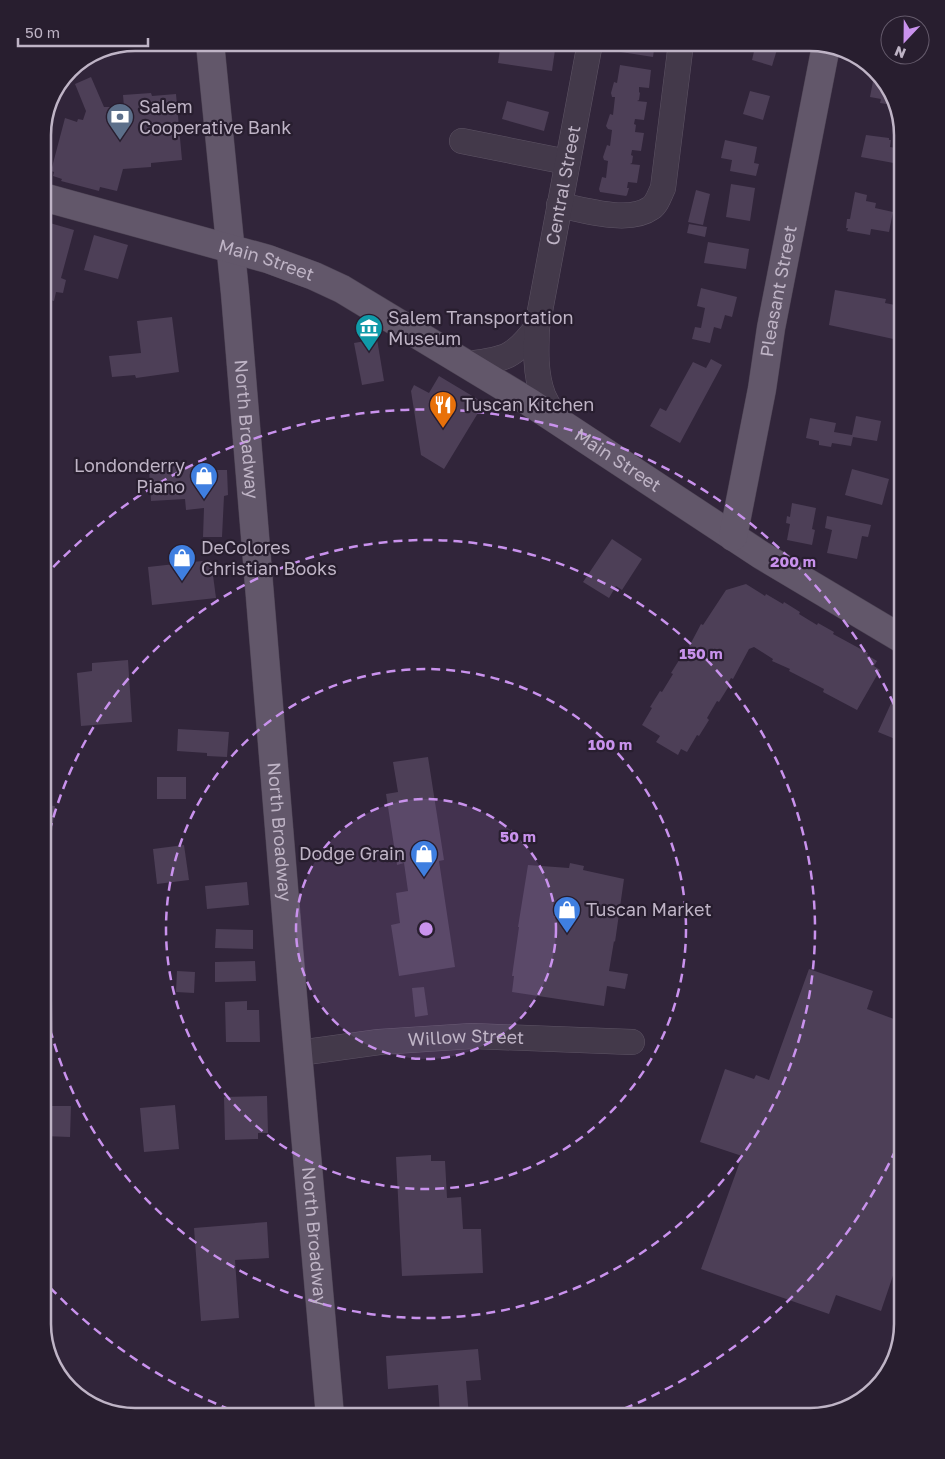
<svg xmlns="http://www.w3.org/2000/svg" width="945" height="1459" viewBox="0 0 945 1459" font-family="'Golos Text',sans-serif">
	<rect width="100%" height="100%" fill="#31253a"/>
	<g fill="#4d3f57">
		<path d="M501,43h55l-4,28 -54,-8z"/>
		<path d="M622,43h33l-2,14 -32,-5z"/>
		<path d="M756,43h23l-7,23 -20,-6z"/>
		<path d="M620,65l31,5 -2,18 -10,-1v5l1,1 -1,7 -2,1 10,1 -3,18 -9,-1 -1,5 2,1 -1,7 9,1 -3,18 -9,-1 -1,5 2,1 -1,7 -2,1 10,1 -3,18 -9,-1 -1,6h2l-2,7 -1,1 -26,-4 -1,-3 3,-12 4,1 2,-17 -4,-1 -1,-3 4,-12 3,1 2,-16 -4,-1 -2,-3 4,-12 3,1 2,-18h-3l-1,-4 3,-11 3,1z"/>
		<path d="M874,76h3l16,18 2,8 -2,3 -13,-2 1,-4 -11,-2z"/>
		<path d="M91,77l13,30h20l-1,-12 28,-2 1,3 24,-2 6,66 -31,3v4l-28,2 -6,22 -17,-4 -1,4 -38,-10 1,-2 -9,-3 1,-4 -3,-1 14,-53 12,4 1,-3 5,1 3,-9 -11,-27z"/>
		<path d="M750,91l20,5 -7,24 -20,-6z"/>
		<path d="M507,101l42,11 -5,19 -42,-12z"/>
		<path d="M866,135l23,3v2h2l-1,7 12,2 -3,15 -38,-7z"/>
		<path d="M725,140l32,7 -3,16 5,1 -3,12 -26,-5 2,-11 -11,-2z"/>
		<path d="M731,184l24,4 -5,33 -24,-4z"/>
		<path d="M696,190l14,4 -7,31 -15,-3z"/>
		<path d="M855,192l12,3 -1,6 10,2 -1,5 18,4 -4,20 -18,-3 -1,6 -23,-4 1,-3h-2l1,-9h3z"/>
		<path d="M43,221l31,9 -13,48 5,2 -3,13 -7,-1 -2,9 -11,-3z"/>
		<path d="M689,224l18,3 -2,10 -18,-4z"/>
		<path d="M94,235l34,10 -10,34 -34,-9z"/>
		<path d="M708,242l41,7 -3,20 -42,-6z"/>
		<path d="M701,288l36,9 -5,20 -7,-2 -4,14 -7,-2 -4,16 -18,-4 3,-12 6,1 4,-20 -8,-2z"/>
		<path d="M835,290l51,9 -1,4 10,2 -1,12 8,2v15l-2,-1 -2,7 -69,-15z"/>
		<path d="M172,317l7,55 -43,6 -1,-3 -23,2 -3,-21 32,-3 -4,-32z"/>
		<path d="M377,339l7,42 -22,4 -8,-42z"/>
		<path d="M711,359l11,6 -42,78 -30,-17 10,-18 6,3 27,-49 13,6z"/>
		<path d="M439,376l45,27 -40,66 -23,-14 -10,-64 3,-6 15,8z"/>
		<path d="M897,376l5,1v23l-9,-2z"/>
		<path d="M856,416l25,5 -4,20 -24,-4 -2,9 -19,-3 -1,4 -12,-2v-4l-13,-3 4,-20 26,5 -2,9 18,3z"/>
		<path d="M212,464l1,6h14l1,25 -4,1 -2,41h-19l1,-29 -18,2 -1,-11 -34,2 -2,-33z"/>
		<path d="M852,469l37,10 -7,26 -37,-10z"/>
		<path d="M792,503l24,5 -4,21 3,1 -3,15 -25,-5 3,-16 -4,-1 1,-7 3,1z"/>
		<path d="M827,516l44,9 -3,12 -6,-1 -5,23 -30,-6 5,-23 -7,-2z"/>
		<path d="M612,539l30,20 -20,31 -6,-4 -7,12 -26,-16z"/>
		<path d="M211,560l5,38 -64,7 -4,-38z"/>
		<path d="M746,584l19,12 1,-2 17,10 1,-2 16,10 -1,2 18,11 1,-2 16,9 -1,2 35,19 -1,2 10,6 -3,5 6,4 -23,40 -34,-18 1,-3 -35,-18 1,-2 -18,-8 1,-2 -19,-12 -5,2 -16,30 -2,-1 -4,7 2,1 -10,16 -2,-1 -10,17 2,2 -10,16 -2,-1 -10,17 -6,-3 -3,6 -22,-13 4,-6 -18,-11 10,-17 -2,-1 10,-16 2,1 11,-18 -2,-1 10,-16 2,1 18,-34 2,1 23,-35z"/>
		<path d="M128,660l4,62 -51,4 -4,-53 15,-2v-8z"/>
		<path d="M893,699l9,4v49l-4,-2 2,-9 -22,-9z"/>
		<path d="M178,729l51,3 -2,25 -20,-1v-3l-30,-2z"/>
		<path d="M428,757l16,103 -5,1 16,106 -56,9 -8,-51 9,-2 -4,-30 12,-2 -4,-28 -7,2 -11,-71 12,-2 -5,-30z"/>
		<rect x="157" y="777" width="29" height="22"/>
		<path d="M43,805l12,1 -3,25 -9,-1z"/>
		<path d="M184,845l5,35 -32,4 -4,-35z"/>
		<path d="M570,863l14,3 -1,4 9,2 32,7 -9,63 -1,-1 -5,30 19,3 -3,15 -18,-3 -3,20 -92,-14 2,-16h-2l7,-49h-1l10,-62 41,3z"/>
		<path d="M247,882l2,23 -42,4 -2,-23z"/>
		<path d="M216,929l37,1v19l-38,-1z"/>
		<path d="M255,961l1,20 -41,1v-20z"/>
		<path d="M809,969l64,22 -6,18 35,13v227l-21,62 -45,-16 -7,19 -128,-45 41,-113 -42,-14 25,-73 29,10 2,-4 13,5z"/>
		<path d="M177,971l18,1 -1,21 -18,-1z"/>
		<path d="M424,987l4,28 -13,2 -3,-29z"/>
		<path d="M43,999h9l1,33h-10z"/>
		<path d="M247,1001v9h12l1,32h-34l-1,-40z"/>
		<path d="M267,1096l1,37h-10v6l-33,1 -1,-43z"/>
		<path d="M175,1105l4,44 -35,3 -4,-44z"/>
		<path d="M43,1106h28l-1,31 -27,-1z"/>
		<path d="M431,1155v6h14l2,37 14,-1 2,32h18l2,44 -81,3 -6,-119z"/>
		<path d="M267,1222l2,36 -34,2 4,58 -38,3 -7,-93z"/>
		<path d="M478,1349l3,31 -15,1 3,35h-29l-2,-31 -50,4 -2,-33z"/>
	</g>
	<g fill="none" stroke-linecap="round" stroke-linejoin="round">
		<defs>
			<g id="minor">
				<path d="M462,141l105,21"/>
				<path d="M559,205c25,5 70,19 92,3 6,-4 9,-14 12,-20l18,-145"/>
				<path d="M467,364c37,-5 46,-5 70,-37"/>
				<path id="s1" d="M556,420c-4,-8 -9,-16 -13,-25 -8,-21 -7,-46 -6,-68l53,-284"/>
				<path id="s2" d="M299,1053l80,-11 93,-6 160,6"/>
			</g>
			<g id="major">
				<path id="s3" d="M210,43l25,250 57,693 38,430"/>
				<path id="s4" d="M43,197l225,62 46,17 28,13 187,113 232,153 141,84"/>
				<path id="s5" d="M733,537l29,-148 9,-61 55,-282"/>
			</g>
		</defs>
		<use href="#minor" stroke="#5e5465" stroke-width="26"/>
		<use href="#major" stroke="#4c4253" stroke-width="29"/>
		<use href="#minor" stroke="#43394a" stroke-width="25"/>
		<use href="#major" stroke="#62576a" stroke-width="28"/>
	</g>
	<circle cx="426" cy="929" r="130" fill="#c992ed" fill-opacity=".12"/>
	<g fill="none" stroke="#c992ed" stroke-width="2.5" stroke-dasharray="9 6">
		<circle cx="426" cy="929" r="130"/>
		<circle cx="426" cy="929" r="260"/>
		<path d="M43 861A389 389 0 1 1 43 997"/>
		<path d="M902 1136A519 519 0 0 1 608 1415M244 1415A519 519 0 0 1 43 1280M43 578A519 519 0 0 1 902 722"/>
	</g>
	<defs>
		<symbol id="bank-pin" viewBox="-11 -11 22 30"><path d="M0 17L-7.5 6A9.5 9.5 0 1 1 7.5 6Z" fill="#5c6f8a" stroke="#281e2f"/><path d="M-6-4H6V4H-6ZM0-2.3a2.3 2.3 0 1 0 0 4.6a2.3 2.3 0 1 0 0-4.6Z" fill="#fff"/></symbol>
		<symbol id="museum-pin" viewBox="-11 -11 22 30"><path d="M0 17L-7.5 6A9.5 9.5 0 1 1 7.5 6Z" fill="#0f9aa8" stroke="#281e2f"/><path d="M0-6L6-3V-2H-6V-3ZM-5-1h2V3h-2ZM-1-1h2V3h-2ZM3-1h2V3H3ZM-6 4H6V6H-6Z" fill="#fff"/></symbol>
		<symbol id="restaurant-pin" viewBox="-11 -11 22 30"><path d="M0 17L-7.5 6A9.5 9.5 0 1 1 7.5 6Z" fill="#e8710a" stroke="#281e2f"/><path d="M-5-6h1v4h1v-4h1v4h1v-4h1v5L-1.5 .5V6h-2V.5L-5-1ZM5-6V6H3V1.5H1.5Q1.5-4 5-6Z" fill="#fff"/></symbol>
		<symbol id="shop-pin" viewBox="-11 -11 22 30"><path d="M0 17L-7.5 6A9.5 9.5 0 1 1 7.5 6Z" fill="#3f7fe0" stroke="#281e2f"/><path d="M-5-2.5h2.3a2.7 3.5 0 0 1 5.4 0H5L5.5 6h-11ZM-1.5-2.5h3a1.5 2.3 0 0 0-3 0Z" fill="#fff"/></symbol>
	</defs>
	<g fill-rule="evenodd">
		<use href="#bank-pin" x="104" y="101" width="32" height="43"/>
		<use href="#museum-pin" x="353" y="312" width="32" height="43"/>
		<use href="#restaurant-pin" x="427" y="389" width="32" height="43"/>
		<use href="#shop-pin" x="188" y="460" width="32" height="43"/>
		<use href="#shop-pin" x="166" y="542" width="32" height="43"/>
		<use href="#shop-pin" x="408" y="838" width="32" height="43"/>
		<use href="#shop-pin" x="551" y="894" width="32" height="43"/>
	</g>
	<g text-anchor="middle" stroke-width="4.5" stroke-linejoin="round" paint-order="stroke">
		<g font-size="18" fill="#bfb4c6" stroke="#281e2f" text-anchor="start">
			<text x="139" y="113">Salem<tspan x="139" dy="21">Cooperative Bank</tspan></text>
			<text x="388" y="324">Salem Transportation<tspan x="388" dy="21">Museum</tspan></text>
			<text x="462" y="411">Tuscan Kitchen</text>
			<text x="185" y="472" text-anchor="end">Londonderry<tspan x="185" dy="21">Piano</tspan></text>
			<text x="201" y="554">DeColores<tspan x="201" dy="21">Christian Books</tspan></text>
			<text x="405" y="860" text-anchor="end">Dodge Grain</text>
			<text x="586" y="916">Tuscan Market</text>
		</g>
		<g font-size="18" fill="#bfb4c6" stroke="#281e2f">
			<text dy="6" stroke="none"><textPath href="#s1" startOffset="241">Central Street</textPath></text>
			<text dy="6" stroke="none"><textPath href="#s4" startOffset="232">Main Street</textPath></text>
			<text dy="6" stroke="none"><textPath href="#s5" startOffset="250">Pleasant Street</textPath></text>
			<text dy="6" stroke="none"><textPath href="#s3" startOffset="388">North Broadway</textPath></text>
			<text dy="6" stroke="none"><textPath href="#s4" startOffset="638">Main Street</textPath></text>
			<text dy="6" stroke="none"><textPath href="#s3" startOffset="792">North Broadway</textPath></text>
			<text dy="6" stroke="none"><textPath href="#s2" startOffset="168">Willow Street</textPath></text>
			<text dy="6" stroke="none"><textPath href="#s3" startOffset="1198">North Broadway</textPath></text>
		</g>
	</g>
	<path d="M0 0H945V1459H0ZM135 51H810A84 84 0 0 1 894 135V1324A84 84 0 0 1 810 1408H135A84 84 0 0 1 51 1324V135A84 84 0 0 1 135 51Z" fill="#281e2f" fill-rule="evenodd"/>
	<path fill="none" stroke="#bfb4c6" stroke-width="2.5" d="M135 51H810A84 84 0 0 1 894 135V1324A84 84 0 0 1 810 1408H135A84 84 0 0 1 51 1324V135A84 84 0 0 1 135 51Z"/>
	<circle cx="426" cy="929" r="8" fill="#c992ed" stroke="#281e2f" stroke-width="2.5"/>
	<g font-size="15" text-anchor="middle" font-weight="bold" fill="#c992ed" stroke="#281e2f" stroke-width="4.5" stroke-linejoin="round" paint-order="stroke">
		<text x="793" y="567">200 m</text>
		<text x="701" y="659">150 m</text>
		<text x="610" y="750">100 m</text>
		<text x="518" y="842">50 m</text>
	</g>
	<g transform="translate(905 40) rotate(202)"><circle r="24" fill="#281e2f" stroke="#645a6b"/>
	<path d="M0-4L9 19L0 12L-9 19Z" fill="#c992ed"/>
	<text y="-8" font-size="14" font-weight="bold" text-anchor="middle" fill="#bfb4c6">N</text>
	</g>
	<path d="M18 38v8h130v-8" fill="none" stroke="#bfb4c6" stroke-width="2.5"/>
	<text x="25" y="38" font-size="15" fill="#bfb4c6" stroke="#281e2f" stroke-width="4" paint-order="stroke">50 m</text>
</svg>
